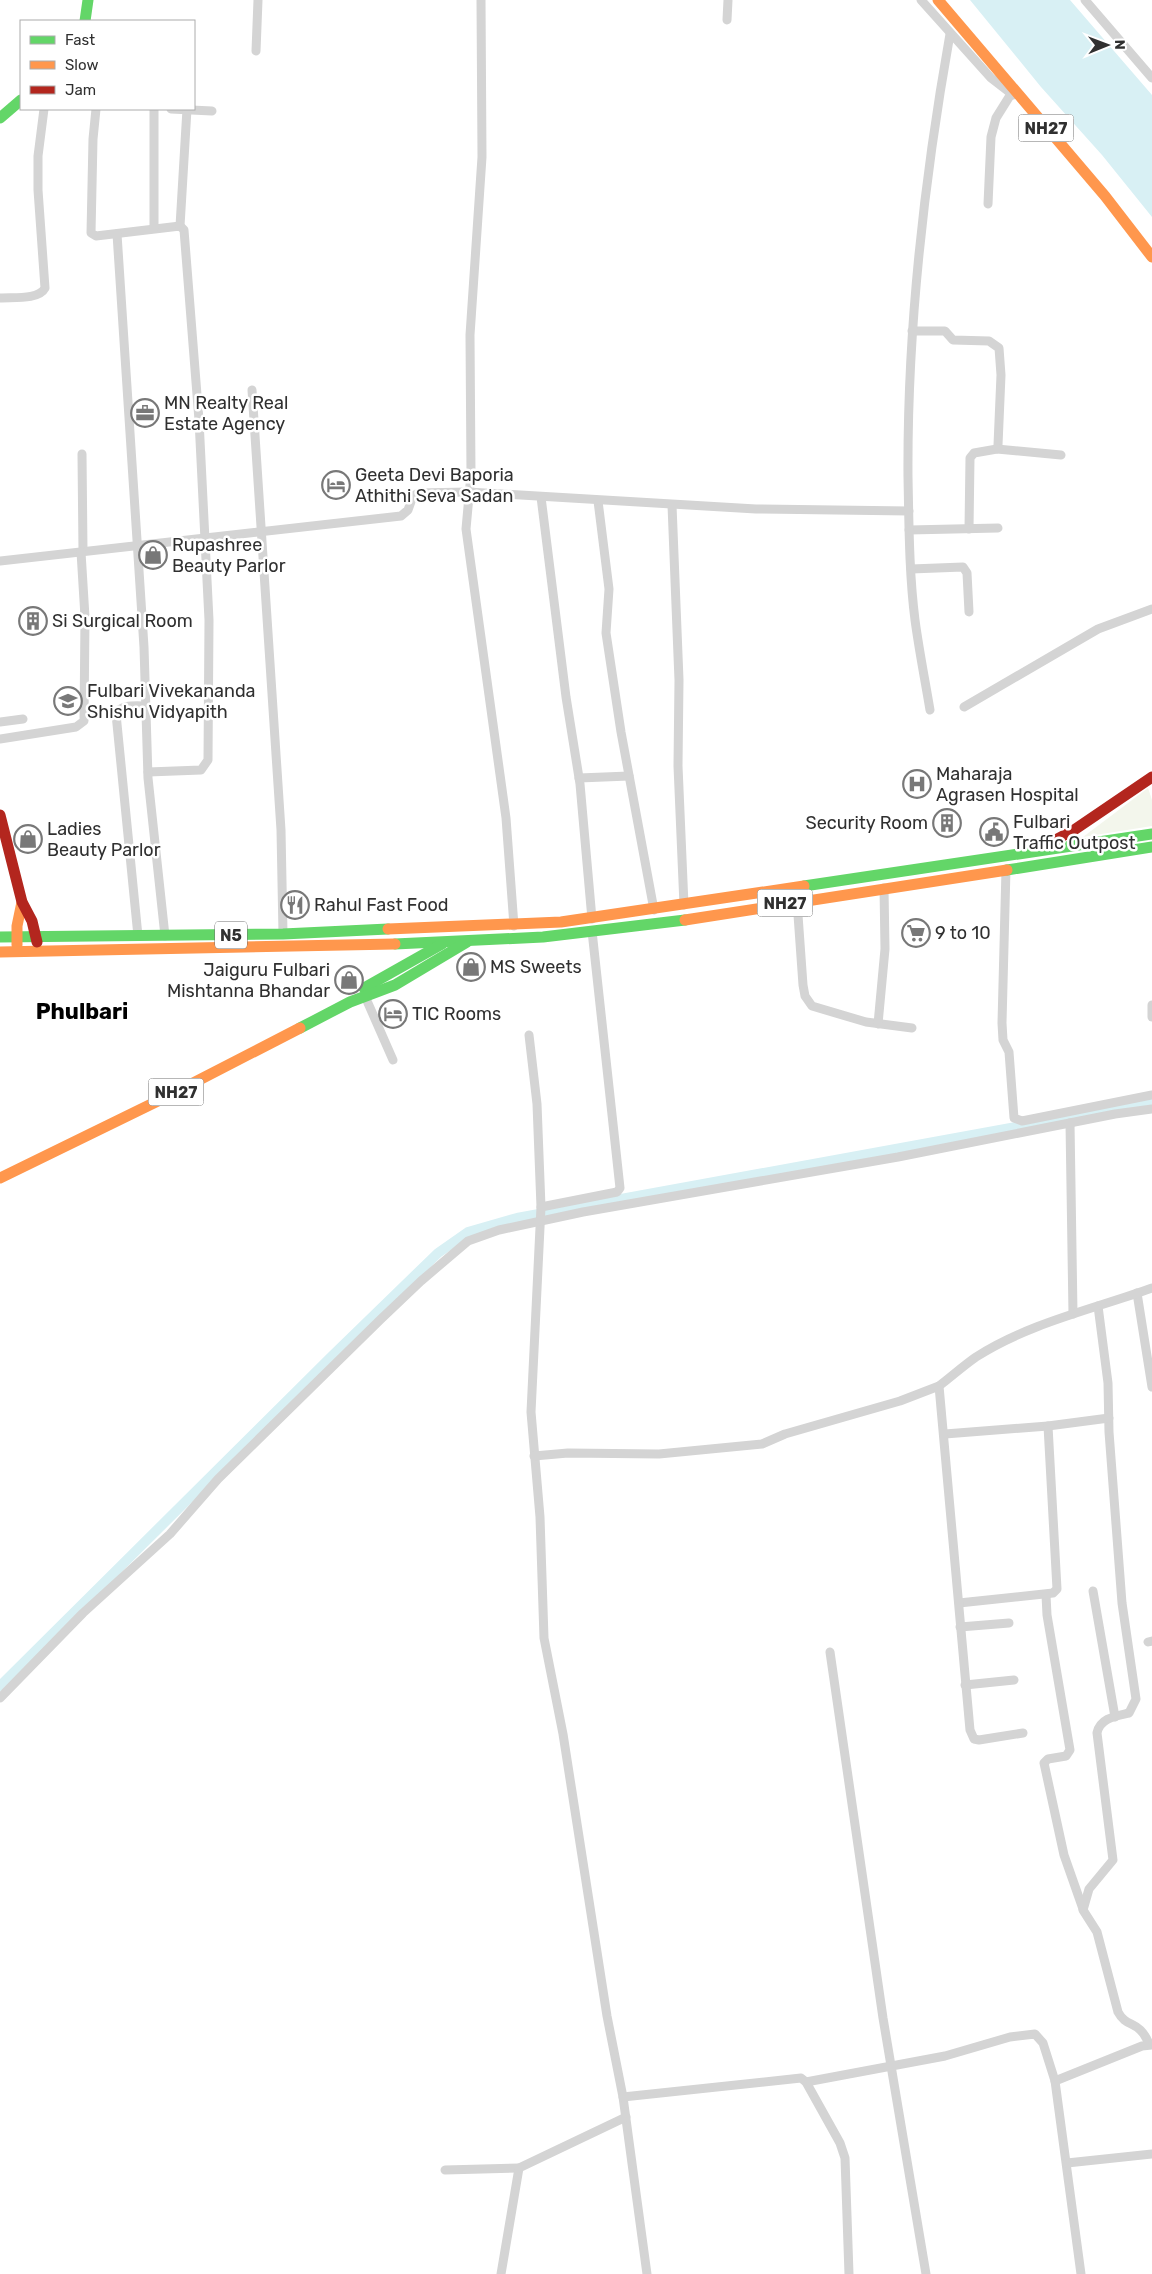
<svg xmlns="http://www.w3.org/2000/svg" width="1152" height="2274" viewBox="0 0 1152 2274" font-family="Rubik,sans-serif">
	<rect width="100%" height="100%" fill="#fff"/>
	<path fill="#f3f6ec" d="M1148,788l4,12v26l-69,11z"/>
	<path fill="#d8f0f4" d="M970,0h100l82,95v122l-50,-62 -61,-68z"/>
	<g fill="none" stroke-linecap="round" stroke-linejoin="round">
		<path stroke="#d8f0f4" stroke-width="10" d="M0,1686l332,-330 106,-103 30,-21 49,-14 635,-116"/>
		<g stroke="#d4d4d4" stroke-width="9">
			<path d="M481,0l1,157 -12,178 1,139 -5,55 40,289 8,108"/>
			<path d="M921,0l70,78 22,17"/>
			<path d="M1085,0l67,78"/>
			<path d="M727,20l1,-20"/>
			<path d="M256,51l2,-51"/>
			<path d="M96,109l-3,30 -2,94 5,3 84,-10 4,4 15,190 10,200 -1,140 -7,10 -53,2"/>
			<path d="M154,109v119"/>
			<path d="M171,109l41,2"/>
			<path d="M988,204l3,-67 5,-19 15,-24"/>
			<path d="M180,226l7,-117"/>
			<path d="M117,234l27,413 4,131 17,158"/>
			<path d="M0,298c13,-1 39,2 45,-10l-7,-98v-34l6,-47"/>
			<path d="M912,331h33l8,9 36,1 10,7 2,27 -3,70 -1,4 -23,4 -4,5 -1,71"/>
			<path d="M252,390l29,440 2,104"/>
			<path d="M997,449l64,6"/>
			<path d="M82,454l1,97"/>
			<path d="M541,497l25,200 14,87 12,135"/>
			<path d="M598,501l11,88 -3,44 15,99 33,178"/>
			<path d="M672,505l7,175 -1,86 6,139"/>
			<path d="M909,530l89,-2"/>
			<path d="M0,561l401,-45 7,-6 5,-14 5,-3 50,-1 288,17 153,2"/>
			<path d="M911,569l52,-2 4,6 2,39"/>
			<path d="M964,707l134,-78 54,-20"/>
			<path d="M930,710c-5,-30 -11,-60 -15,-90 -6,-47 -6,-96 -7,-143 -1,-148 16,-297 42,-443"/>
			<path d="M0,722l23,-3"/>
			<path d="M0,739l76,-12 8,-6 1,-104 -4,-65"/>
			<path d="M579,778l50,-2"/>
			<path d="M1006,869l-4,154 1,17 6,12 5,66 8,3 130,-26"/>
			<path d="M797,901l6,84 2,11 7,10 54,16 46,6"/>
			<path d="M138,936l-22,-222c4,-10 20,-8 30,-8"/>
			<path d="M364,994l29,66"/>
			<path d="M1152,1005v12"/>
			<path d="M878,1024l7,-75 -1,-61"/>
			<path d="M529,1035l8,69 4,103 -10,205 9,105 4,121 19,96 44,282 16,81 24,177"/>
			<path d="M1070,1123l3,191"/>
			<path d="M541,1207l76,-15 3,-4 -28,-257"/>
			<path d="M1137,1293l15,94"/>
			<path d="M1098,1306l10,77 1,49 13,171 14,96 -7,14c-13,3 -29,5 -32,20l16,127 -24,29 -6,21 14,22 21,80c9,17 21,7 31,32"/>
			<path d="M945,1434l103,-8"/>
			<path d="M534,1456l34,-3 91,1 103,-10 23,-10 115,-33 39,-15"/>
			<path d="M1093,1591l22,126"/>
			<path d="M1046,1595l1,20 23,135 -4,6 -18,3 -4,4 20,92 19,54"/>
			<path d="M959,1603l94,-10 4,-4 -9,-163 61,-8"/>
			<path d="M960,1627l49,-4"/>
			<path d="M1148,1642l4,-1"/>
			<path d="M830,1652l53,366 43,256"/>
			<path d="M965,1685l49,-5"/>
			<path d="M0,1698l83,-85 87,-79 48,-55 163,-160 40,-38 47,-40 31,-11 84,-18 315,-55 217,-43 37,-5"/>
			<path d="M1023,1733l-44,7 -5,-1 -4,-9 -31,-344c12,-9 24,-20 37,-29 53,-34 118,-48 176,-69"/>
			<path d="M1055,2081l87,-35 10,-1"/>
			<path d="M806,2082l139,-26 65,-19 25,-3 8,9 12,38 26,193"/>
			<path d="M623,2097l178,-19 5,4 34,61 5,15 4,116"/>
			<path d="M1067,2163l85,-9"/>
			<path d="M445,2170l74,-2"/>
			<path d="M501,2274l18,-106 107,-51"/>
		</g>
		<g stroke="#63d668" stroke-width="11">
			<path d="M85,21l3,-21"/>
			<path d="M0,118l21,-18"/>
			<path d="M1007,870l145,-23"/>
			<path d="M804,886l348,-52"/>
			<path d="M0,937l283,-3 105,-5"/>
			<path d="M395,944l148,-7 142,-17"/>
			<path d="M364,988l78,-44"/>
			<path d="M300,1028l50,-26 45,-17 72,-43"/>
		</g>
		<g stroke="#ff974d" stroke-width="11">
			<path d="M938,0l167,196 47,61"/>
			<path d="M685,920l322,-50"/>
			<path d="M388,929l173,-7 243,-36"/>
			<path d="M17,945v-19l5,-24"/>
			<path d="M0,952l395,-8"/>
			<path d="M0,1178l168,-82 132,-68"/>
		</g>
		<g stroke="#b3261e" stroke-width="11">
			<path d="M0,815l22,87 10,19 5,21"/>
			<path d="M1046,845l28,-15 78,-53"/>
		</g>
	</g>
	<defs>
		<symbol id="office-ring" viewBox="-11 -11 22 22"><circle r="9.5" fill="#fff" stroke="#787878" stroke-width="1.5"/><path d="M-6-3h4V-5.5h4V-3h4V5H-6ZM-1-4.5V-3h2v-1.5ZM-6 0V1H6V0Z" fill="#787878"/></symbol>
		<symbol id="hotel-ring" viewBox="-11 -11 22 22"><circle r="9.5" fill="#fff" stroke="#787878" stroke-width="1.5"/><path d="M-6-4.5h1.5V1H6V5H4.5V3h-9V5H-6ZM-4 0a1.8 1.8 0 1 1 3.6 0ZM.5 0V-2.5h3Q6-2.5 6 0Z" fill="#787878"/></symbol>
		<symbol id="shop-ring" viewBox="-11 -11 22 22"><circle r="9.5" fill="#fff" stroke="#787878" stroke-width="1.5"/><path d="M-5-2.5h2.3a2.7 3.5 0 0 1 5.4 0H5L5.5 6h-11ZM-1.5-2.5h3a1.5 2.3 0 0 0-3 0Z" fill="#787878"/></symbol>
		<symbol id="building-ring" viewBox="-11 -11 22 22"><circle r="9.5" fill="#fff" stroke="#787878" stroke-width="1.5"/><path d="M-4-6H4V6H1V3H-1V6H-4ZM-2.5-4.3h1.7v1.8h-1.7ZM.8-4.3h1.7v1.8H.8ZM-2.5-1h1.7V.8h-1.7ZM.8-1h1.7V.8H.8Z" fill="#787878"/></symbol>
		<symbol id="school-ring" viewBox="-11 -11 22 22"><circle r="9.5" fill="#fff" stroke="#787878" stroke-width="1.5"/><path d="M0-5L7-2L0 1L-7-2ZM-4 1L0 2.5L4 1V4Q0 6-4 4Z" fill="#787878"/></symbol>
		<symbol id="hospital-ring" viewBox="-11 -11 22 22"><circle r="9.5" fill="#fff" stroke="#787878" stroke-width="1.5"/><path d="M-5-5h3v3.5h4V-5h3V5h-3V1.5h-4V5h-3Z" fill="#787878"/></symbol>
		<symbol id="civic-ring" viewBox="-11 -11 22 22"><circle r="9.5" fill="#fff" stroke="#787878" stroke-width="1.5"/><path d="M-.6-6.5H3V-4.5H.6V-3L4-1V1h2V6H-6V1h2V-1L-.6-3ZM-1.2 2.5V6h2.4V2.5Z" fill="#787878"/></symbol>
		<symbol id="restaurant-ring" viewBox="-11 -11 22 22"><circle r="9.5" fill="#fff" stroke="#787878" stroke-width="1.5"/><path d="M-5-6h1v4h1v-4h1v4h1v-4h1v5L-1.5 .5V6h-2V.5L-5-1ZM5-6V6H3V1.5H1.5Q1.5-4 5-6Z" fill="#787878"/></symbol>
		<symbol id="supermarket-ring" viewBox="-11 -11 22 22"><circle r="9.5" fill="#fff" stroke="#787878" stroke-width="1.5"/><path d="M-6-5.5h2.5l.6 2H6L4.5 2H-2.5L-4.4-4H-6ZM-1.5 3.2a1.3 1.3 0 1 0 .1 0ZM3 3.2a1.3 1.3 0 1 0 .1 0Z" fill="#787878"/></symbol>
	</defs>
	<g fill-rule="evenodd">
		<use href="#office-ring" x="129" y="397" width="32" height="32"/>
		<use href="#hotel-ring" x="320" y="469" width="32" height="32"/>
		<use href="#shop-ring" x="137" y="539" width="32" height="32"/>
		<use href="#building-ring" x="17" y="605" width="32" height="32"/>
		<use href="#school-ring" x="52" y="685" width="32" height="32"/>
		<use href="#hospital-ring" x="901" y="768" width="32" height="32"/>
		<use href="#building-ring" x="931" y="807" width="32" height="32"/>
		<use href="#civic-ring" x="978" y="816" width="32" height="32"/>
		<use href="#shop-ring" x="12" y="823" width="32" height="32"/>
		<use href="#restaurant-ring" x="279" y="889" width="32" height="32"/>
		<use href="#supermarket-ring" x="900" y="917" width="32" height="32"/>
		<use href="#shop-ring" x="455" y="951" width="32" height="32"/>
		<use href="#shop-ring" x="333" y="964" width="32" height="32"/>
		<use href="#hotel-ring" x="377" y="998" width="32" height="32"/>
	</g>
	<g text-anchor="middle" stroke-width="5" stroke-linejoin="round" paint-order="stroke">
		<g fill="#fff" stroke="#6e6e6e" stroke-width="1">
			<rect x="1018.5" y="114.5" width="55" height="27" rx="4"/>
			<rect x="757.5" y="889.5" width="55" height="27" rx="4"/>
			<rect x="215" y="921.5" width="32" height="27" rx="4"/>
			<rect x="148.5" y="1078.5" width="55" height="27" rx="4"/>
		</g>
		<g font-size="16" font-weight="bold" fill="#303030">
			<text x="1046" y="134">NH27</text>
			<text x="785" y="909">NH27</text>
			<text x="231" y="941">N5</text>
			<text x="176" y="1098">NH27</text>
		</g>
		<g font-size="18" fill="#303030" stroke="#fff" text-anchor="start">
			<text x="164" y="409">MN Realty Real<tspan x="164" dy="21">Estate Agency</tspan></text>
			<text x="355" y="481">Geeta Devi Baporia<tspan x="355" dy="21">Athithi Seva Sadan</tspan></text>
			<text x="172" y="551">Rupashree<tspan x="172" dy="21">Beauty Parlor</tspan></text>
			<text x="52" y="627">Si Surgical Room</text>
			<text x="87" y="697">Fulbari Vivekananda<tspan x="87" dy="21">Shishu Vidyapith</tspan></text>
			<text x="936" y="780">Maharaja<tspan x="936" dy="21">Agrasen Hospital</tspan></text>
			<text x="1013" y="828">Fulbari<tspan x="1013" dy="21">Traffic Outpost</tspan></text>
			<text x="928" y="829" text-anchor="end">Security Room</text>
			<text x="47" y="835">Ladies<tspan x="47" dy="21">Beauty Parlor</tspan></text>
			<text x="314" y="911">Rahul Fast Food</text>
			<text x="935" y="939">9 to 10</text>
			<text x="490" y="973">MS Sweets</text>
			<text x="330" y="976" text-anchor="end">Jaiguru Fulbari<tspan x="330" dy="21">Mishtanna Bhandar</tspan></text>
			<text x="412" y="1020">TIC Rooms</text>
		</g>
		<g font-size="22" font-weight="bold" fill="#000" stroke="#fff">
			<text x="82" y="1019">Phulbari</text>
		</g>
	</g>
	<rect x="20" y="20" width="175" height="90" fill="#ffffff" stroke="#acacac"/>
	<rect x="30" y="36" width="25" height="8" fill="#63d668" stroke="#acacac"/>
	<text x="65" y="45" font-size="15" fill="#303030">Fast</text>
	<rect x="30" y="61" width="25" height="8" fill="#ff974d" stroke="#acacac"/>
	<text x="65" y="70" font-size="15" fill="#303030">Slow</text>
	<rect x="30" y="86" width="25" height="8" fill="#b3261e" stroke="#acacac"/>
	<text x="65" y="95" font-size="15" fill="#303030">Jam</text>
	<g transform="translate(1107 45) rotate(89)" stroke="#ffffff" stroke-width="4" paint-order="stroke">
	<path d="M0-4L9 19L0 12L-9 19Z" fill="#303030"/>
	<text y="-8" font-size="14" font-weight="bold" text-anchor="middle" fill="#303030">N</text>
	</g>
</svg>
